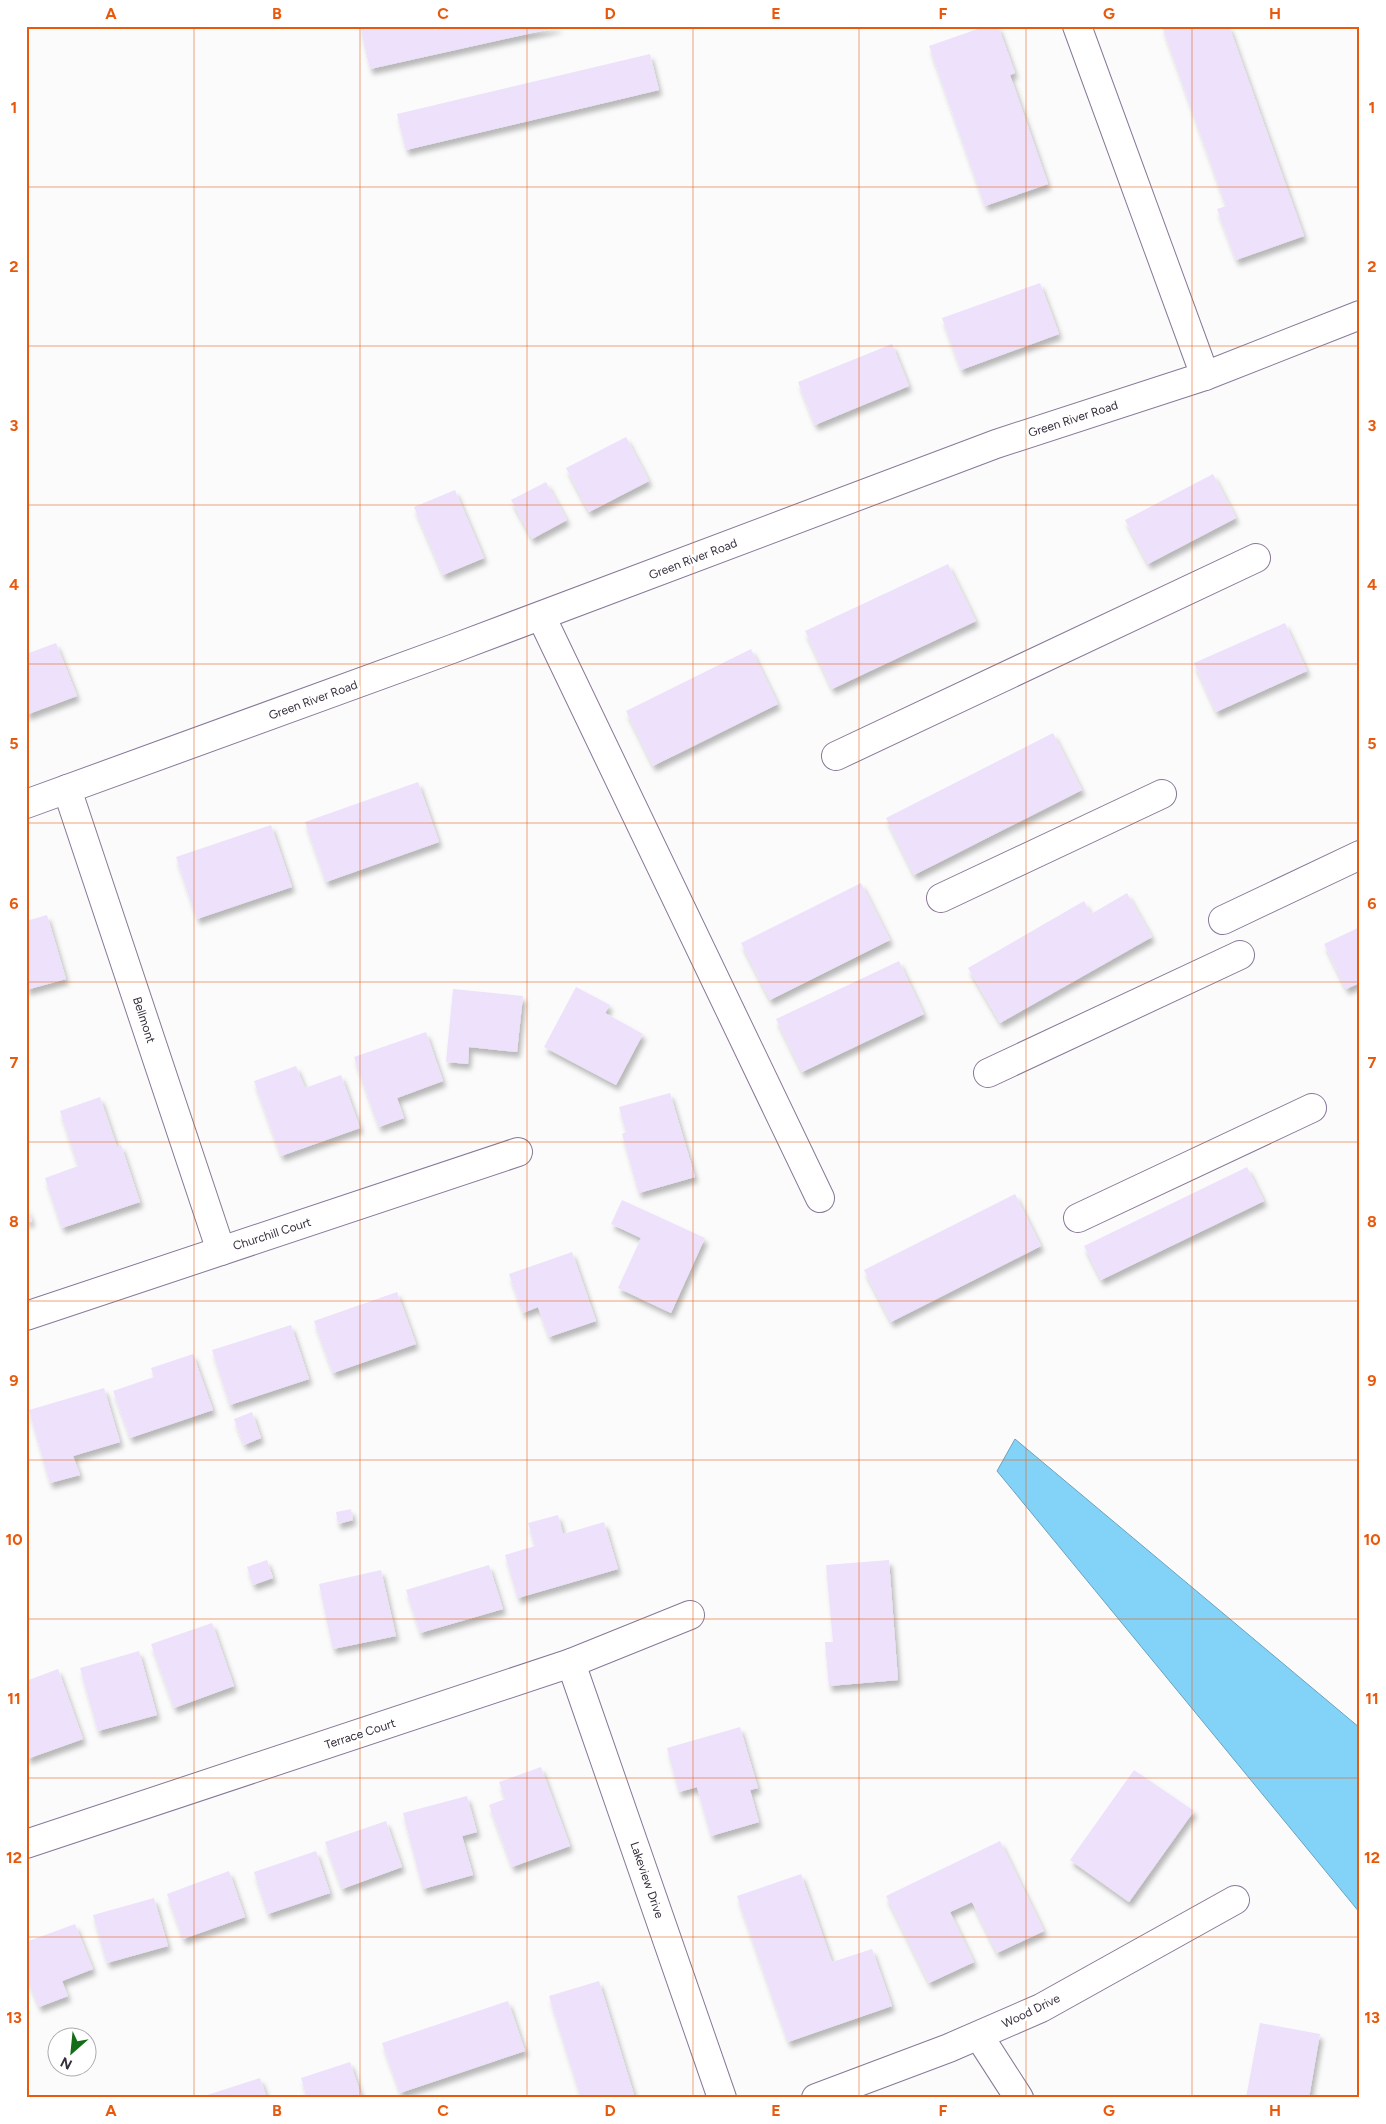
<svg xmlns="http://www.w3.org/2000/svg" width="1386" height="2124" viewBox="0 0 1386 2124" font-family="Figtree,sans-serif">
	<defs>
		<filter id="shadow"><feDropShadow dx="3" dy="5.5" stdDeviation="2.5" flood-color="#0004"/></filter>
	</defs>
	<rect width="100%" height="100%" fill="#fbfbfb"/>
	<path fill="#82d3f7" stroke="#6ba2bf" d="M1015,1439l345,289v185l-363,-442z"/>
	<g fill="#eee1fb" filter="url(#shadow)">
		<path d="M360,26h198l1,1 -189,42z"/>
		<path d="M986,26h12l17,47 -5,2 38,109 -63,22 -56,-160z"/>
		<path d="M1162,26h67l75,210 -68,24 -19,-51 9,-3z"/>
		<path d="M650,54l9,36 -253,60 -9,-36z"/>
		<path d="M1040,283l19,51 -98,36 -19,-52z"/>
		<path d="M892,344l17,42 -94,39 -17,-43z"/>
		<path d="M626,437l23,44 -60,31 -23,-44z"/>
		<path d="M1213,474l23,44 -88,46 -23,-44z"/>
		<path d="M546,482l21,38 -35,19 -21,-39z"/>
		<path d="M455,490l29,68 -41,17 -29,-68z"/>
		<path d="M948,564l28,57 -144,68 -27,-58z"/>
		<path d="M1285,623l22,48 -91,41 -22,-49z"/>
		<path d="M56,643l21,53 -51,19v-61z"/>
		<path d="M751,649l27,55 -125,62 -27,-55z"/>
		<path d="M1053,733l29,57 -168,85 -28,-57z"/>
		<path d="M418,782l21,60 -113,40 -21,-60z"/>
		<path d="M271,825l21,62 -95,32 -21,-62z"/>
		<path d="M861,883l29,57 -120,60 -29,-57z"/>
		<path d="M1127,893l25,44 -152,86 -32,-55 116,-67 7,13z"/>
		<path d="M47,915l19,64 -40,11v-69z"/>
		<path d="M1360,927v56l-14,6 -22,-45z"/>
		<path d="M899,961l25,53 -122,58 -26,-53z"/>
		<path d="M576,987l34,18 -5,8 38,21 -27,51 -72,-38z"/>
		<path d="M453,989l70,7 -6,56 -48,-5 -1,17 -22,-2z"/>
		<path d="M426,1032l17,49 -46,17 7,20 -25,9 -25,-70z"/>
		<path d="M296,1066l9,22 36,-13 19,53 -79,28 -27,-75z"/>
		<path d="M670,1093l25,84 -56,16 -17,-59 4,-2 -7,-25z"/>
		<path d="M100,1097l17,50 4,-2 19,57 -78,26 -17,-50 33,-12 -18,-55z"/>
		<path d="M1247,1167l17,34 -163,79 -17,-34z"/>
		<path d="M1015,1194l26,52 -150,76 -27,-52z"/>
		<path d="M622,1200l83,38 -34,75 -53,-25 23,-50 -30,-14z"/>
		<path d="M26,1206l6,15 -6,2z"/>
		<path d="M572,1252l24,69 -47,16 -11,-30 -15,6 -14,-39z"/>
		<path d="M397,1292l19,52 -83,29 -19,-52z"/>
		<path d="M291,1325l18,54 -79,26 -18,-55z"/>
		<path d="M193,1354l20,56 -83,28 -17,-47 41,-14 -3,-9z"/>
		<path d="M104,1388l16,54 -47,14 7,19 -30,8 -21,-73z"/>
		<path d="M252,1412l9,26 -17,7 -10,-26z"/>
		<path d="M351,1509l2,11 -15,4 -2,-12z"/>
		<path d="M558,1515l5,19 41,-12 14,47 -100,29 -13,-43 30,-9 -7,-23z"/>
		<path d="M267,1560l6,18 -20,7 -6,-18z"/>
		<path d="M889,1560l9,120 -69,6 -4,-44h8l-7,-77z"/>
		<path d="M489,1565l14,44 -83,24 -14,-43z"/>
		<path d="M381,1570l15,66 -63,13 -14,-65z"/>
		<path d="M212,1623l22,63 -60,22 -23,-64z"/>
		<path d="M139,1651l18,64 -59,16 -18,-63z"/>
		<path d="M58,1669l25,70 -56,20 -1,-78z"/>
		<path d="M740,1727l18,61 -8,2 9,32 -48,14 -14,-49 -18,5 -12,-44z"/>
		<path d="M541,1767l29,79 -58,21 -23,-62 16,-6 -6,-17z"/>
		<path d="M1134,1770l60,41 -65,91 -59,-42z"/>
		<path d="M467,1796l10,36 -15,4 11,39 -50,14 -20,-76z"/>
		<path d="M386,1821l16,46 -60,22 -17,-47z"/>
		<path d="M1000,1841l44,90 -47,22 -25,-51 -22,10 24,50 -45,21 -43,-87z"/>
		<path d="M316,1851l14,42 -62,21 -14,-42z"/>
		<path d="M229,1871l16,46 -62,22 -16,-45z"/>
		<path d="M801,1874l31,88 40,-13 20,57 -104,36 -51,-146z"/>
		<path d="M154,1898l14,48 -61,17 -14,-48z"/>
		<path d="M75,1924l18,45 -31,12 6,15 -29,11 -13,-32v-33z"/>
		<path d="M599,1981l36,117h-54l-32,-102z"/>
		<path d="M508,2001l17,50 -125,42 -18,-50z"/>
		<path d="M1260,2023l60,11 -11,64h-63z"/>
		<path d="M350,2062l12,36h-55l-6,-20z"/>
		<path d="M260,2078l7,20h-66v-1z"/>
	</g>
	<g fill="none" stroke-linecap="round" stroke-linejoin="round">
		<defs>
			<g id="minor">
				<path d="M1077,26l128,350"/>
				<path d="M541,616l279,582"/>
				<path d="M836,756l420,-198"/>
				<path d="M67,789l154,462"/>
				<path d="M26,804l426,-155 544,-205 209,-68 155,-61"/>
				<path d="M941,898l221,-104"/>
				<path d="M1223,920l137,-65"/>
				<path d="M988,1073l252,-118"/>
				<path d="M1078,1218l234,-110"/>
				<path d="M26,1316l492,-164"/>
				<path d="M571,1663l151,435"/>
				<path d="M26,1844l545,-181 119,-48"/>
				<path d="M979,2036l40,62"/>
				<path d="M816,2098l133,-50 92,-40 194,-108"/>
			</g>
		</defs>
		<use href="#minor" stroke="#887897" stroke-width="30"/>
		<use href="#minor" stroke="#fff" stroke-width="28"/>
	</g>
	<path fill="none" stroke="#e8590c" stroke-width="1" stroke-opacity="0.55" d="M194,26v2072M360,26v2072M527,26v2072M693,26v2072M859,26v2072M1026,26v2072M1192,26v2072M26,187h1334M26,346h1334M26,505h1334M26,664h1334M26,823h1334M26,982h1334M26,1142h1334M26,1301h1334M26,1460h1334M26,1619h1334M26,1778h1334M26,1937h1334"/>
	<g text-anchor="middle" stroke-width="5" stroke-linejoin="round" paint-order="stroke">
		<g font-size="12" fill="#352e3b" stroke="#fff">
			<text transform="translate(1073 419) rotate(-18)" y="4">Green River Road</text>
			<text transform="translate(693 559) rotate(-21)" y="4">Green River Road</text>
			<text transform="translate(313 700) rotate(-20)" y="4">Green River Road</text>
			<text transform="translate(144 1020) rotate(72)" y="4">Bellmont</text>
			<text transform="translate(272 1234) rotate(-18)" y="4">Churchill Court</text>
			<text transform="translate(360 1734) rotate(-18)" y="4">Terrace Court</text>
			<text transform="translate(647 1880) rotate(71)" y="4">Lakeview Drive</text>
			<text transform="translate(1031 2011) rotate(-26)" y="4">Wood Drive</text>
		</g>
	</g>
	<rect width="1386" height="2124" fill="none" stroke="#ffffff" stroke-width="55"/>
	<g transform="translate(72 2052) rotate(207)"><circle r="24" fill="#ffffff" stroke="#aeabb1"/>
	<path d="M0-4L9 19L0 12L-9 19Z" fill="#146d17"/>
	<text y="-8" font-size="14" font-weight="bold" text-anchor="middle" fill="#352e3b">N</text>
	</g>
	<rect x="28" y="28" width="1330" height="2068" fill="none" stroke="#e8590c" stroke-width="2"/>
	<g font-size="16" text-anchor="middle" font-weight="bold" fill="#e8590c">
		<text x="111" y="19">A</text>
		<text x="277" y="19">B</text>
		<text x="443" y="19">C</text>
		<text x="610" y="19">D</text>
		<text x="776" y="19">E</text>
		<text x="943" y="19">F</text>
		<text x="1109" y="19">G</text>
		<text x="1275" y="19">H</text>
		<text x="14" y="113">1</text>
		<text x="1372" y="113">1</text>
		<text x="14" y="272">2</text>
		<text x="1372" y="272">2</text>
		<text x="14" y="431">3</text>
		<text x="1372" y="431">3</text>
		<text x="14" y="590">4</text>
		<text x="1372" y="590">4</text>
		<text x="14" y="749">5</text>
		<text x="1372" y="749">5</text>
		<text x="14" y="909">6</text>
		<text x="1372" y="909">6</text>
		<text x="14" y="1068">7</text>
		<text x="1372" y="1068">7</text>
		<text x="14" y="1227">8</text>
		<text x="1372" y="1227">8</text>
		<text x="14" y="1386">9</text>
		<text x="1372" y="1386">9</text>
		<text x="14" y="1545">10</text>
		<text x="1372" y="1545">10</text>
		<text x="14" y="1704">11</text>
		<text x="1372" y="1704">11</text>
		<text x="14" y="1863">12</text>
		<text x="1372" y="1863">12</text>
		<text x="14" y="2023">13</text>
		<text x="1372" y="2023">13</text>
		<text x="111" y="2116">A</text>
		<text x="277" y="2116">B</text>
		<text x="443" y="2116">C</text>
		<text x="610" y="2116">D</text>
		<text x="776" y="2116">E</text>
		<text x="943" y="2116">F</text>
		<text x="1109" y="2116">G</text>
		<text x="1275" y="2116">H</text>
	</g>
</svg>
